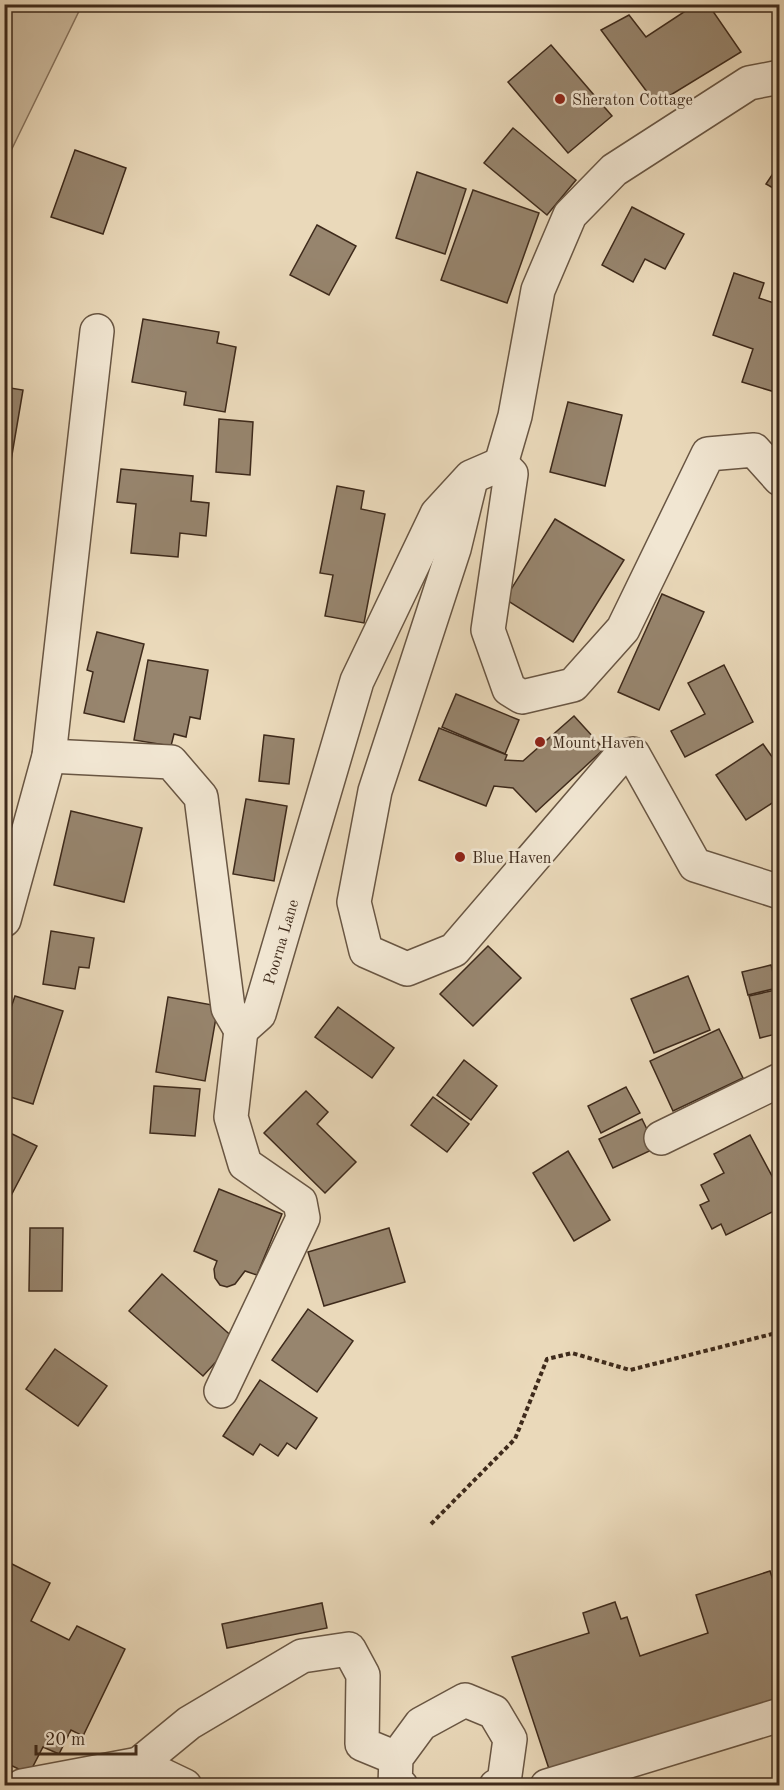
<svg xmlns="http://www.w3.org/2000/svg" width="784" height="1790" viewBox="0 0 784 1790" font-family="'Old Standard TT',serif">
	<rect width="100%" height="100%" fill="#ead9ba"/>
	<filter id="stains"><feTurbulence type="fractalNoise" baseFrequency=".00333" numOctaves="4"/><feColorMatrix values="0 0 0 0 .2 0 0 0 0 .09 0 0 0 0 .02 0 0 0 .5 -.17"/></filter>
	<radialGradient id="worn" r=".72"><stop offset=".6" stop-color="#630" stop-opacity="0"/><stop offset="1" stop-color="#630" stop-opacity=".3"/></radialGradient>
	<path fill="#cdbb9f" stroke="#86725d" stroke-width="1.5" d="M5,4l77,1 -77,158 -1,-158z"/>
	<g fill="#97856e" stroke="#3e2a1b" stroke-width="1.5">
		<path d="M696,4h12l33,48 -85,52 -55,-74 28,-15 17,22z"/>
		<path d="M551,45l61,71 -44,37 -60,-71z"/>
		<path d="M513,128l63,52 -29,35 -63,-52z"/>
		<path d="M75,150l51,18 -23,66 -52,-17z"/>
		<path d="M780,163v29l-14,-8z"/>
		<path d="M417,172l49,17 -21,65 -49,-16z"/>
		<path d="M473,190l66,23 -32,90 -66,-23z"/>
		<path d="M632,207l52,27 -19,35 -20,-10 -12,23 -31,-17z"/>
		<path d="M317,225l39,21 -27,49 -39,-20z"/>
		<path d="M734,273l30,10 -5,15 21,7v29l-5,13 5,2 -2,44 -36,-11 11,-33 -40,-14z"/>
		<path d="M143,319l76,13 -2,11 19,4 -11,65 -41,-7 2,-13 -54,-10z"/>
		<path d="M4,387l19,3 -17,100h-2z"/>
		<path d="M568,402l54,13 -17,71 -55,-14z"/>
		<path d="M219,419l34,3 -3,53 -34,-3z"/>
		<path d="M121,469l72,7 -2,25 18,2 -3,33 -26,-3 -2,24 -47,-4 5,-49 -19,-2z"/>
		<path d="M337,486l27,5 -3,18 24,5 -21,109 -39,-7 8,-41 -13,-2z"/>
		<path d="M555,519l69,41 -51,82 -68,-43z"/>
		<path d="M662,594l42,18 -45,98 -41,-18z"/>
		<path d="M97,632l47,12 -20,78 -40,-9 9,-41 -6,-2z"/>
		<path d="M148,660l60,10 -8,49 -10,-2 -4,20 -12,-3 -3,12 -37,-6z"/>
		<path d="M724,665l29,57 -68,35 -14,-26 34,-17 -17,-31z"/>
		<path d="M456,694l63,26 -14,34 -63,-27z"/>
		<path d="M574,716l30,33 -68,63 -23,-24 -19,-2 -8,20 -67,-26 20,-52 68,27 -2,5 18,1z"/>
		<path d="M264,735l30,4 -5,45 -30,-3z"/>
		<path d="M763,744l17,24v30l-34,22 -30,-45z"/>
		<path d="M246,799l41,7 -13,75 -41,-7z"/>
		<path d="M71,811l71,17 -18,74 -70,-17z"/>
		<path d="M51,931l43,7 -5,30 -10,-1 -4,22 -32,-5z"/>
		<path d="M488,946l33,32 -48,48 -33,-32z"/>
		<path d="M771,965l6,23 -29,7 -6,-23z"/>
		<path d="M688,976l22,54 -56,23 -23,-54z"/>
		<path d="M780,989v44l-20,5 -11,-42z"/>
		<path d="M15,996l48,15 -30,93 -29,-9v-67z"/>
		<path d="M168,997l50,9 -13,75 -49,-9z"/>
		<path d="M338,1007l56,41 -22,30 -57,-41z"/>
		<path d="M719,1029l24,49 -70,33 -23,-50z"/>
		<path d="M464,1060l33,26 -26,34 -34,-25z"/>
		<path d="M154,1086l46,3 -5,47 -45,-3z"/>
		<path d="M626,1087l14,26 -39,20 -13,-27z"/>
		<path d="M306,1091l22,21 -11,12 39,38 -31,31 -61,-60z"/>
		<path d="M433,1097l36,27 -22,28 -36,-27z"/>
		<path d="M642,1119l14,29 -43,20 -14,-29z"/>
		<path d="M4,1130l33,16 -33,63z"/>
		<path d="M750,1135l30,56v17l-54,27 -5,-11 -9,5 -12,-24 9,-4 -8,-16 23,-12 -10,-19z"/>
		<path d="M568,1151l42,69 -36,21 -41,-68z"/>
		<path d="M219,1189l63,25 -25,61 -12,-4 -10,13 -8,3 -7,-2 -5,-7 -1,-9 3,-8 -23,-10z"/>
		<path d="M30,1228h33l-1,63h-33z"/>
		<path d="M389,1228l16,54 -81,24 -16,-54z"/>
		<path d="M162,1274l74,66 -33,36 -74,-65z"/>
		<path d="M308,1309l45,32 -36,51 -45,-32z"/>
		<path d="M55,1349l52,37 -29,40 -52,-37z"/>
		<path d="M260,1380l57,38 -21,31 -9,-6 -9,13 -18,-12 -7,11 -30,-19z"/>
		<path d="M4,1560l46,23 -19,38 38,19 8,-14 48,23 -42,87 -12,-6 -12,24 -16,-7 -14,27 -25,-12z"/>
		<path d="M770,1571l10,30v104l-228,73 -40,-121 77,-24 -6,-20 32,-11 6,17 6,-2 13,39 68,-23 -12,-38z"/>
		<path d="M322,1603l5,25 -100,20 -5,-24z"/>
	</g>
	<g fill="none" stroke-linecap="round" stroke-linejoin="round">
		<defs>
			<g id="minor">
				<path d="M501,464l14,-48 23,-126 32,-75 44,-45 135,-87 31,-6"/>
				<path d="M471,479l-17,70 -79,242 -21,111 12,49 41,18 47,-19 166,-193 13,-3 62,111 85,27"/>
				<path id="s1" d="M49,756l122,6 30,35 27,211 13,22 18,-16 98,-333 80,-167 34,-37 30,-13 10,10 -23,156 21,59 13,8 51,-12 50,-56 85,-175 46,-4 26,29"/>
				<path d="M4,920l45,-164 48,-425"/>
				<path d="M661,1138l119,-58"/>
				<path d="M221,1391l82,-173 -3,-16 -55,-38 -14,-47 10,-87"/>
				<path d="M139,1764l50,-41 113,-67 47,-7 14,26 -1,69 34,14"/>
				<path d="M22,1786l117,-22 46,22"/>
				<path d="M401,1786l-6,-1 1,-27 25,-34 44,-24 29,12 16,27 -6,43 -8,4"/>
				<path d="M547,1786l233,-71"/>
			</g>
		</defs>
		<use href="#minor" stroke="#695643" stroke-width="36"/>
		<path stroke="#3e2a1b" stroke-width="4" stroke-dasharray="4.5 3" stroke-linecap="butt" d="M431,1524l84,-85 32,-80 25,-6 58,17 150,-38"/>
		<use href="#minor" stroke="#f1e6d2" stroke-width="33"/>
	</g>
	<g fill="#8f2418" stroke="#f1e6d2" stroke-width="2">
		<circle cx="560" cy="99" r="6"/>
		<circle cx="540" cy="742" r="6"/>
		<circle cx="460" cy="857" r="6"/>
	</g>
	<g text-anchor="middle" stroke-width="5" stroke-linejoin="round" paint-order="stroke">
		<g font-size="16" fill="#3e2a1b" stroke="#f1e6d2" text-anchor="start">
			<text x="572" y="105">Sheraton Cottage</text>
			<text x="552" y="748">Mount Haven</text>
			<text x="472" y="863">Blue Haven</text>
		</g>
		<g font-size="16" fill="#3e2a1b" stroke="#f1e6d2">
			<text dy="6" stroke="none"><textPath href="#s1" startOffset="506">Poorna Lane</textPath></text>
		</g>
	</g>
	<rect width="784" height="1790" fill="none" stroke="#ead9ba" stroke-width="24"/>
	<rect x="6" y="6" width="772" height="1778" fill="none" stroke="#3e2a1b" stroke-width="3"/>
	<rect x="12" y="12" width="760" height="1766" fill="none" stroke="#3e2a1b" stroke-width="1.5"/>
	<path d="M36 1745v9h100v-9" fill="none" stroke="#3e2a1b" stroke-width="3"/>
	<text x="45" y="1745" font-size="18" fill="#3e2a1b" stroke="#f1e6d2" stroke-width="4.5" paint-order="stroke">20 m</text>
	<rect width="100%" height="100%" filter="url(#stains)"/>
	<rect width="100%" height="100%" fill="url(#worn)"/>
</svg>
